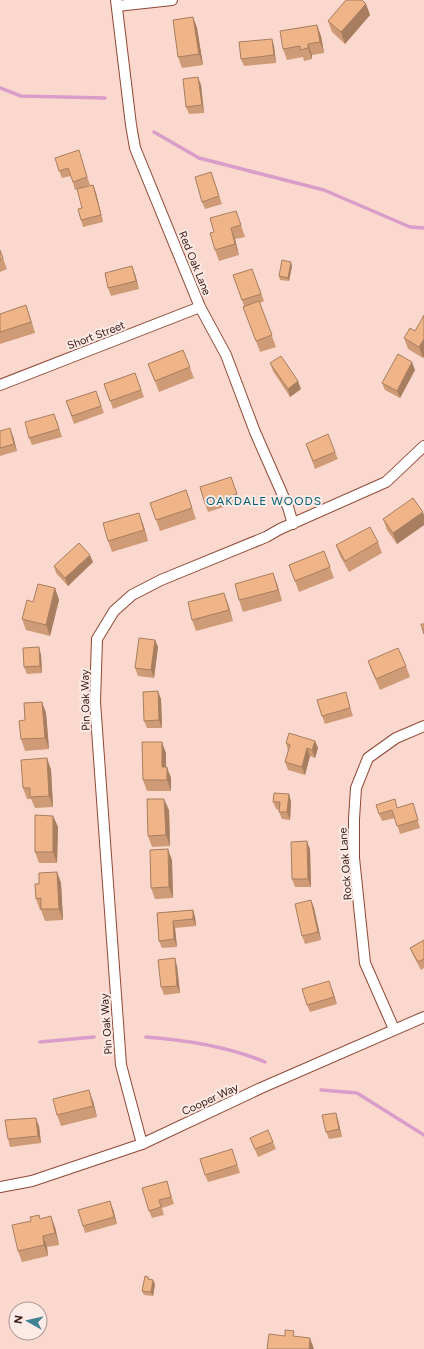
<svg xmlns="http://www.w3.org/2000/svg" width="424" height="1349" viewBox="0 0 424 1349" font-family="Figtree,sans-serif">
	<rect width="100%" height="100%" fill="#fbd8ce"/>
	<g fill="none" stroke-linecap="round" stroke-linejoin="round">
		<g stroke="#d99dc9" stroke-width="3.5">
			<path d="M0,88l21,8 84,2"/>
			<path d="M154,132l45,26 125,32 86,37 14,1"/>
			<path d="M146,1037c40,3 81,9 119,25"/>
			<path d="M40,1042l54,-5"/>
			<path d="M321,1090l36,3 67,42"/>
		</g>
		<defs>
			<g id="minor">
				<path d="M116,0l15,125 4,23 65,159 26,48 29,77 33,75 5,17"/>
				<path d="M117,6l55,-6"/>
				<path d="M0,385l200,-78"/>
				<path d="M394,1029l-29,-66 -11,-105v-39l2,-31 12,-30 28,-20 28,-12"/>
				<path d="M142,1144l-21,-79 -26,-363 2,-63 17,-28 18,-16 29,-15 105,-43 14,-8 106,-47 38,-36"/>
				<path d="M0,1187l32,-6 110,-37 119,-56 163,-71"/>
			</g>
		</defs>
		<use href="#minor" stroke="#904835" stroke-width="12"/>
		<use href="#minor" stroke="#fff" stroke-width="10"/>
	</g>
	<g fill="#ce9b76">
		<path d="M366,4l4,11 -25,29 -13,-12 -4,-11z"/>
		<path d="M193,17l4,11 6,37 -21,3 -4,-11z"/>
		<path d="M321,36l3,17 -12,2v4l-8,2 -1,-4 -16,3 -4,-11z"/>
		<path d="M272,39l2,7 2,17 -32,3 -3,-7z"/>
		<path d="M201,85l3,28 -15,1 -3,-7z"/>
		<path d="M81,158l9,27 -15,5 -4,-14 -9,2 -3,-7z"/>
		<path d="M211,172l11,32 -17,5 -3,-7z"/>
		<path d="M93,185l3,8 7,29 -20,5 -2,-7z"/>
		<path d="M236,211l4,11 5,15 -10,2 4,16 -20,6 -4,-11 -1,-18z"/>
		<path d="M0,250l7,19 -7,3z"/>
		<path d="M292,266l-3,15 -9,-1 -1,-4z"/>
		<path d="M252,269l12,32 -4,2 16,44 -16,5 -17,-45 1,-1 -11,-31z"/>
		<path d="M135,274l4,15 -28,7 -3,-8z"/>
		<path d="M26,305l9,28 -35,11v-30z"/>
		<path d="M415,331l8,27 -15,-9 -4,-11z"/>
		<path d="M183,350l11,28 -35,14 -11,-28z"/>
		<path d="M270,363l31,26 -11,8 -17,-26z"/>
		<path d="M415,370l-15,28 -15,-8 -3,-7z"/>
		<path d="M135,373l9,24 -31,12 -9,-25z"/>
		<path d="M96,391l8,22 -30,11 -8,-23z"/>
		<path d="M57,421l5,16 -30,8 -3,-7z"/>
		<path d="M0,431l13,5 4,15 -17,5z"/>
		<path d="M306,444l29,8 3,7 -23,10z"/>
		<path d="M231,477l8,25 -31,10 -3,-8z"/>
		<path d="M186,490l10,29 -36,12 -10,-28z"/>
		<path d="M424,515v10l-27,19 -10,-14 -4,-11z"/>
		<path d="M143,524l5,17 -36,11 -4,-11z"/>
		<path d="M378,542l4,11 -33,19 -9,-16 -4,-11z"/>
		<path d="M324,551l10,27 -35,14 -10,-27z"/>
		<path d="M93,562l-25,24 -12,-13 -2,-7z"/>
		<path d="M273,573l4,11 5,17 -39,11 -4,-12z"/>
		<path d="M55,588l4,12 -9,36 -24,-6 -4,-11 11,-17z"/>
		<path d="M228,604l5,17 -37,10 -4,-11z"/>
		<path d="M155,640l3,7 -4,31 -16,-2 -3,-8z"/>
		<path d="M39,647l2,8 1,18 -15,1 -3,-7z"/>
		<path d="M368,661l38,5 4,11 -30,13 -8,-18z"/>
		<path d="M161,699l1,29h-15l-3,-7z"/>
		<path d="M348,700l5,16 -28,8 -3,-8z"/>
		<path d="M42,702l4,11 3,36 -24,2 -4,-12z"/>
		<path d="M315,741l3,7 -3,10 -5,-2 -5,19 -17,-5 -3,-8 3,-11 -2,-8z"/>
		<path d="M166,753v14l5,11v13h-24l-4,-11z"/>
		<path d="M47,758l4,12 2,37 -18,1 -4,-9h-4l-4,-11z"/>
		<path d="M289,794l2,8 -1,18 -8,-1 -3,-7v-2l-3,-1 -3,-7z"/>
		<path d="M413,803l7,25 -20,6 -5,-16 -13,3 -3,-7z"/>
		<path d="M169,810l1,36 -18,1 -4,-11z"/>
		<path d="M53,816l5,11 -1,36h-18l-4,-11z"/>
		<path d="M310,849l1,38h-16l-3,-8z"/>
		<path d="M172,860l1,38 -18,1 -4,-11z"/>
		<path d="M57,872l4,11 2,37 -18,1 -4,-11h-1l-4,-11 3,-15z"/>
		<path d="M311,900l3,8 7,32 -16,4 -3,-8z"/>
		<path d="M193,910l2,7 1,9 -21,2 2,19 -15,1 -3,-7 -2,-28z"/>
		<path d="M424,940v28l-3,2 -8,-15 -3,-7z"/>
		<path d="M177,966l3,27 -16,2 -3,-8z"/>
		<path d="M332,989l5,15 -27,8 -3,-7z"/>
		<path d="M93,1101l4,16 -36,9 -4,-11z"/>
		<path d="M338,1120l4,17 -13,2 -3,-7z"/>
		<path d="M39,1126l2,17 -31,4 -2,-8z"/>
		<path d="M250,1138l23,4 3,7 -18,8z"/>
		<path d="M232,1149l8,24 -32,9 -3,-7z"/>
		<path d="M167,1181l7,23 -12,4 2,7 -12,3 -3,-7z"/>
		<path d="M113,1209l4,15 -32,9 -2,-7z"/>
		<path d="M39,1215l1,4 15,8 4,18 -12,2 1,9 -26,6 -4,-11 13,-30z"/>
		<path d="M148,1277l1,2 6,5 -2,12 -9,-1 -2,-4z"/>
	</g>
	<g fill="#a87e60">
		<path d="M366,4l4,11 -25,29 -4,-12z"/>
		<path d="M193,17l4,11 6,37 -4,-11z"/>
		<path d="M317,25l4,11 3,17 -4,-11z"/>
		<path d="M272,39l2,7 2,17 -2,-8z"/>
		<path d="M308,44l4,11v4l-4,-11z"/>
		<path d="M198,77l3,8 3,28 -2,-8z"/>
		<path d="M93,185l3,8 7,29 -2,-7z"/>
		<path d="M231,228l4,11 4,16 -4,-11z"/>
		<path d="M291,262l1,4 -3,15 -1,-3z"/>
		<path d="M132,266l3,8 4,15 -3,-8z"/>
		<path d="M26,305l4,12 5,16 -4,-11z"/>
		<path d="M424,339v18l-1,1 -4,-11z"/>
		<path d="M412,362l3,8 -15,28 -3,-7z"/>
		<path d="M298,381l3,8 -11,8 -2,-8z"/>
		<path d="M10,428l3,8 4,15 -3,-7z"/>
		<path d="M423,512l1,3v10l-27,19 -4,-11z"/>
		<path d="M139,513l4,11 5,17 -4,-11z"/>
		<path d="M90,555l3,7 -25,24 -3,-8z"/>
		<path d="M273,573l4,11 5,17 -4,-11z"/>
		<path d="M55,588l4,12 -9,36 -4,-11z"/>
		<path d="M224,593l4,11 5,17 -4,-11z"/>
		<path d="M155,640l3,7 -4,31 -3,-8z"/>
		<path d="M39,647l2,8 1,18 -2,-7z"/>
		<path d="M158,691l3,8 1,29 -3,-8z"/>
		<path d="M42,702l4,11 3,36 -4,-11z"/>
		<path d="M315,741l3,7 -3,10 -3,-8z"/>
		<path d="M162,742l4,11v25l-4,-11z"/>
		<path d="M307,748l3,8 -5,19 -3,-8z"/>
		<path d="M47,758l4,12 2,37 -4,-11z"/>
		<path d="M167,767l4,11v13l-4,-11z"/>
		<path d="M289,794l2,8 -1,18 -3,-8z"/>
		<path d="M164,799l5,11 1,36 -4,-11z"/>
		<path d="M53,816l5,11 -1,36 -4,-11z"/>
		<path d="M307,841l3,8 1,38 -3,-8z"/>
		<path d="M168,849l4,11 1,38 -4,-11z"/>
		<path d="M57,872l4,11 2,37 -4,-11z"/>
		<path d="M311,900l3,8 7,32 -3,-8z"/>
		<path d="M193,910l2,7 1,9 -3,-7z"/>
		<path d="M173,921l2,7 2,19 -3,-8z"/>
		<path d="M175,958l2,8 3,27 -3,-7z"/>
		<path d="M329,981l3,8 5,15 -3,-7z"/>
		<path d="M89,1090l4,11 4,16 -4,-11z"/>
		<path d="M336,1113l2,7 4,17 -3,-8z"/>
		<path d="M36,1118l3,8 2,17 -3,-7z"/>
		<path d="M110,1201l3,8 4,15 -3,-7z"/>
		<path d="M51,1216l4,11 4,18 -4,-12z"/>
		<path d="M43,1236l4,11 1,9 -4,-11z"/>
		<path d="M153,1280l2,4 -2,12 -2,-4z"/>
		<path d="M310,1338l4,11h-5z"/>
	</g>
	<g fill="#f0b489" stroke="#a87e60">
		<path d="M346,0h16l4,4 -25,28 -13,-11z"/>
		<path d="M193,17l6,37 -21,3 -5,-37z"/>
		<path d="M317,25l3,17 -12,2v4l-8,2v-4l-17,3 -3,-18z"/>
		<path d="M272,39l2,16 -33,4 -2,-17z"/>
		<path d="M198,77l4,28 -16,2 -3,-28z"/>
		<path d="M79,150l8,27 -14,5 -5,-14 -9,3 -4,-13z"/>
		<path d="M211,172l8,24 -17,6 -7,-25z"/>
		<path d="M93,185l8,30 -20,5 -3,-11 4,-1 -5,-19z"/>
		<path d="M236,211l5,14 -10,3 4,16 -20,6 -5,-17 4,-1 -4,-14z"/>
		<path d="M0,250l3,8 -3,2z"/>
		<path d="M282,260l9,2 -3,16 -9,-2z"/>
		<path d="M132,266l4,15 -28,7 -3,-15z"/>
		<path d="M252,269l9,25 -19,6 -9,-25z"/>
		<path d="M259,301l13,34 -16,6 -13,-34z"/>
		<path d="M26,305l5,17 -31,10v-18z"/>
		<path d="M424,315v24l-5,8 -15,-9 6,-10 5,3z"/>
		<path d="M183,350l7,17 -35,14 -7,-17z"/>
		<path d="M398,354l14,8 -15,29 -15,-8z"/>
		<path d="M281,356l17,25 -10,8 -18,-26z"/>
		<path d="M135,373l6,17 -31,11 -6,-17z"/>
		<path d="M96,391l5,15 -29,10 -6,-15z"/>
		<path d="M54,414l5,15 -30,9 -4,-16z"/>
		<path d="M10,428l4,16 -14,4v-17z"/>
		<path d="M328,434l7,18 -22,9 -7,-17z"/>
		<path d="M231,477l6,17 -32,10 -5,-17z"/>
		<path d="M186,490l6,18 -36,12 -6,-17z"/>
		<path d="M413,498l10,14 -30,21 -10,-14z"/>
		<path d="M139,513l5,17 -36,11 -5,-18z"/>
		<path d="M370,527l8,15 -33,19 -9,-16z"/>
		<path d="M79,543l11,12 -25,23 -11,-12z"/>
		<path d="M324,551l6,16 -35,14 -6,-16z"/>
		<path d="M273,573l5,17 -39,10 -4,-16z"/>
		<path d="M38,584l17,4 -9,37 -24,-6 5,-19 6,2z"/>
		<path d="M224,593l5,17 -37,10 -4,-18z"/>
		<path d="M421,624h3v10z"/>
		<path d="M139,638l16,2 -4,30 -16,-2z"/>
		<path d="M39,647l1,19 -16,1 -1,-19z"/>
		<path d="M398,648l8,18 -30,13 -8,-18z"/>
		<path d="M158,691l1,29 -15,1 -1,-29z"/>
		<path d="M346,692l4,16 -28,8 -5,-16z"/>
		<path d="M42,702l3,36 -24,1 -2,-18 6,-1 -1,-17z"/>
		<path d="M289,733l26,8 -3,9 -5,-2 -5,19 -17,-5 5,-17 -4,-2z"/>
		<path d="M142,742h20v25h5v13h-24z"/>
		<path d="M47,758l2,38 -19,1v-9h-7l-2,-28z"/>
		<path d="M274,793l15,1 -2,18h-8l1,-10h-7z"/>
		<path d="M147,799h17l2,36 -18,1z"/>
		<path d="M395,799l2,9 16,-5 5,17 -21,6 -5,-16 -13,4 -3,-9z"/>
		<path d="M35,815l18,1v36h-18z"/>
		<path d="M307,841l1,38h-16l-1,-37z"/>
		<path d="M168,849l1,38 -18,1 -1,-38z"/>
		<path d="M57,872l2,37h-18v-11l-5,1 -1,-15h4v-11z"/>
		<path d="M311,900l7,32 -16,4 -7,-32z"/>
		<path d="M193,910v9l-20,2 1,18 -15,2 -2,-28z"/>
		<path d="M424,940v19l-6,3 -8,-14z"/>
		<path d="M175,958l2,28 -16,1 -3,-27z"/>
		<path d="M329,981l5,16 -27,8 -5,-16z"/>
		<path d="M89,1090l4,16 -36,9 -4,-16z"/>
		<path d="M336,1113l3,16 -13,3 -4,-17z"/>
		<path d="M36,1118l2,18 -30,3 -3,-19z"/>
		<path d="M268,1130l5,12 -18,7 -5,-11z"/>
		<path d="M232,1149l5,16 -32,10 -5,-16z"/>
		<path d="M167,1181l4,16 -12,3 2,7 -12,4 -7,-23z"/>
		<path d="M110,1201l4,16 -31,9 -5,-16z"/>
		<path d="M39,1215l1,4 11,-3 4,17 -12,3 1,9 -26,6 -6,-26 19,-4 -1,-4z"/>
		<path d="M145,1276l3,1v2l5,1 -2,12 -9,-1z"/>
		<path d="M285,1330l9,1 -1,5 17,2 -1,11h-42l2,-15 16,2z"/>
	</g>
	<g text-anchor="middle" stroke-width="4" stroke-linejoin="round" paint-order="stroke">
		<g font-size="11" fill="#35170e" stroke="#fbeae5">
			<text transform="translate(195 263) rotate(68)" y="4">Red Oak Lane</text>
			<text transform="translate(96 335) rotate(-21)" y="4">Short Street</text>
			<text transform="translate(85 700) rotate(-91)" y="4">Pin Oak Way</text>
			<text transform="translate(345 864) rotate(-94)" y="4">Rock Oak Lane</text>
			<text transform="translate(106 1024) rotate(-94)" y="4">Pin Oak Way</text>
			<text transform="translate(210 1099) rotate(-25)" y="4">Cooper Way</text>
		</g>
		<g font-size="12" letter-spacing="1" fill="#056274" stroke="#fbeae5">
			<text x="264" y="505">OAKDALE WOODS</text>
		</g>
	</g>
	<g transform="translate(28 1321) rotate(278)"><circle r="19" fill="#fbeae5" stroke="#ac968f"/>
	<path d="M0-3L7 15L0 10L-7 15Z" fill="#408393"/>
	<text y="-6" font-size="11" font-weight="bold" text-anchor="middle" fill="#35170e">N</text>
	</g>
</svg>
